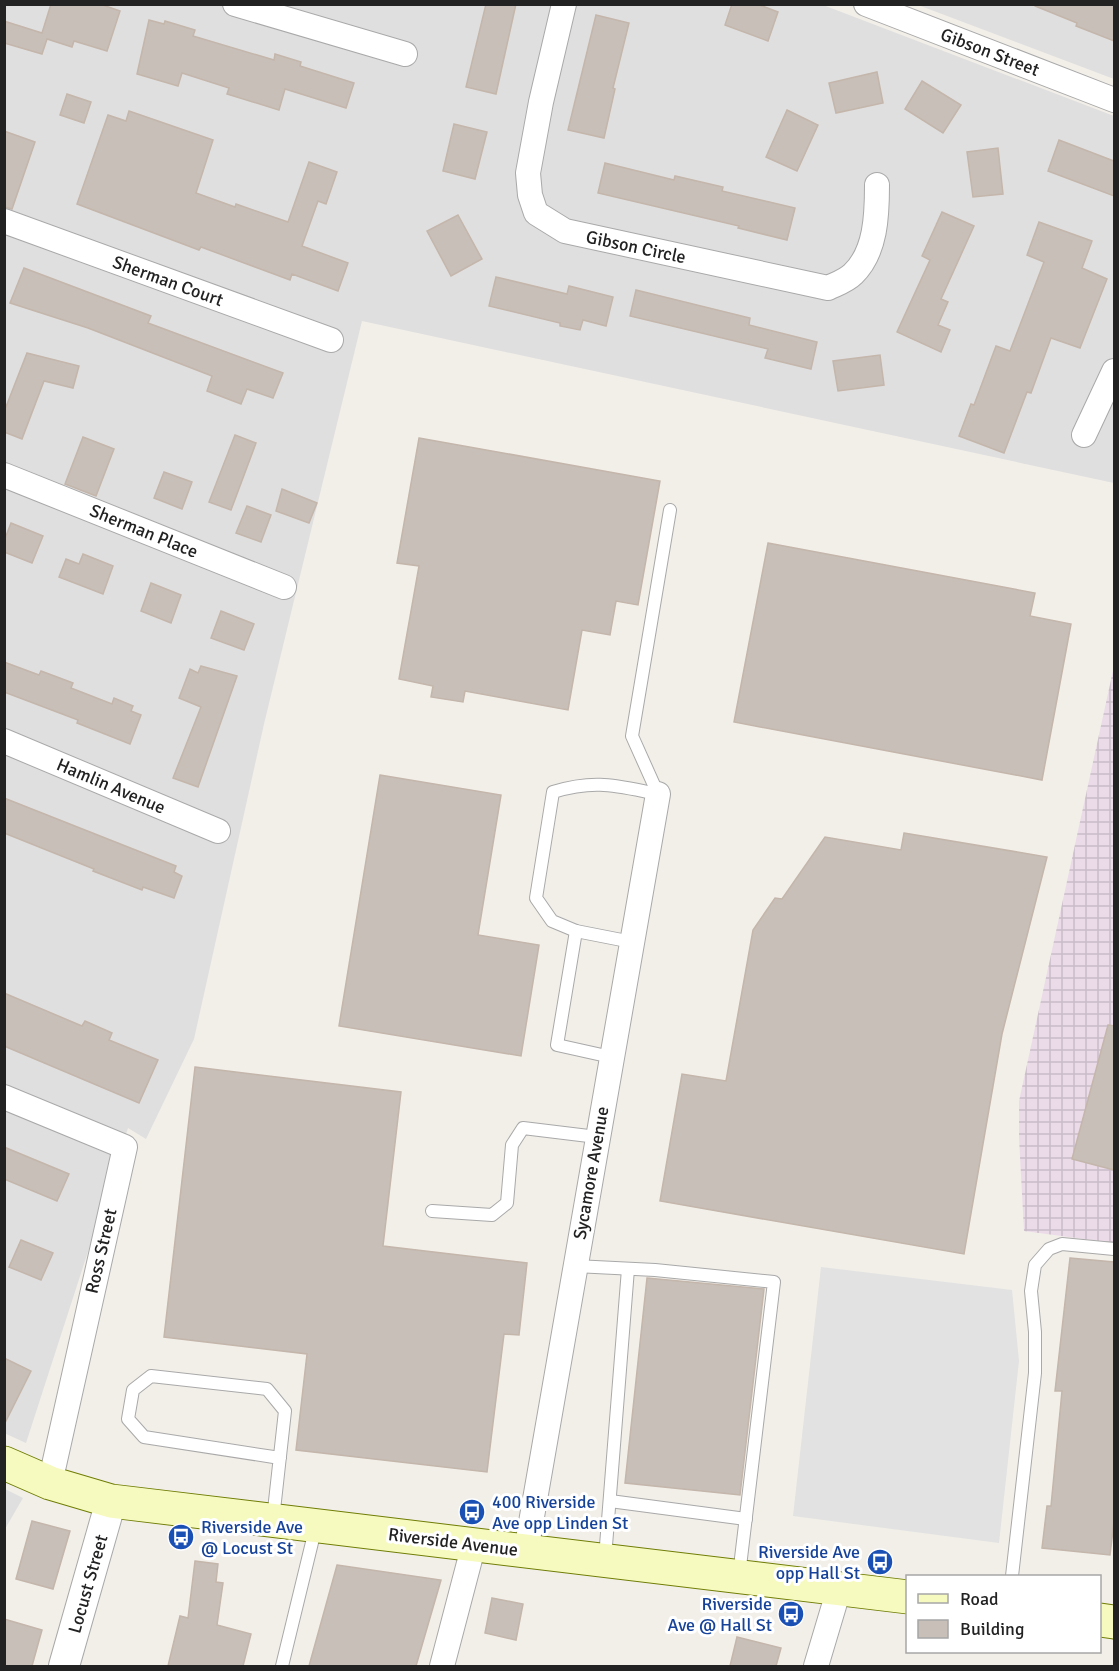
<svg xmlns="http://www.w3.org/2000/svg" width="1119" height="1671" viewBox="0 0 1119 1671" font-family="Signika,sans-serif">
	<defs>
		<pattern id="industrial-grid" width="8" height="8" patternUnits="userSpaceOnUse" patternTransform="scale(1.5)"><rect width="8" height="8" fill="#ebdbe8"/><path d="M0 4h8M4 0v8" fill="none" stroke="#c9bcc7"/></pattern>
	</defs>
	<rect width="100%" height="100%" fill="#f2efe9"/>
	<g fill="#e0dfdf">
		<path d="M4,5h819l291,111v367l-752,-162 -98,403 -70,315 -48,100 -18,-11 -102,315 -22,-10z"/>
		<path d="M918,5h196v74z"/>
		<path d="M5,1489l18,9 -18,31z"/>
	</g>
	<path fill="url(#industrial-grid)" d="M1114,666v577l-90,-12 -5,-93v-37z"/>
	<path fill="#e2e2e2" d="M821,1267l191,23 7,71 -20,182 -206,-27z"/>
	<g fill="#c7bfb8" stroke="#c4b6ab" stroke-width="1.5">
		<path d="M51,4h49l20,7 -13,40 -33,-10 -2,6 -25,-8 -5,15 -38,-11v-22l38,12z"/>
		<path d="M486,4h30l-20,90 -30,-7z"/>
		<path d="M732,4h25l21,8 -10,29 -43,-16z"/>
		<path d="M1035,4h79v37l-38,-15 1,-3 -42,-17z"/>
		<path d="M596,15l33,8 -16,65 2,1 -11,49 -36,-8z"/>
		<path d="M149,20l15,4 1,-3 30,9 -2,6 81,24 1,-6 26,8 -1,4 54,17 -8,25 -61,-19 -6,21 -52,-16 2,-6 -47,-15 -4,13 -41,-12z"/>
		<path d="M877,72l6,31 -47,10 -7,-30z"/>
		<path d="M922,81l39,24 -18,28 -38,-24z"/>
		<path d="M67,94l24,8 -7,21 -24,-8z"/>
		<path d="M787,110l31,15 -21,46 -31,-14z"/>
		<path d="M129,111l84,29 -17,53 39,14 1,-3 52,18 21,-60 28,10 -11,32 -8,-3 -16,45 46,17 -10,28 -46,-17 -2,6 -89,-33 -2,3 -122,-46 31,-89 18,6z"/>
		<path d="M454,124l33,8 -12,47 -32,-8z"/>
		<path d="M4,131l31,11 -23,67 -8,-2z"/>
		<path d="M1059,140l55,21v35l-66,-25z"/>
		<path d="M998,148l5,46 -30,3 -6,-45z"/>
		<path d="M605,163l69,17 1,-4 48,11 -1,4 73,17 -8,32 -49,-12 1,-2 -141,-33z"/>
		<path d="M942,212l32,14 -33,73 7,3 -10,23 12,5 -9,22 -44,-20 33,-72 -8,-4z"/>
		<path d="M458,215l24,44 -31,17 -24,-45z"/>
		<path d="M1039,222l53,19 -10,27 25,11 -27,69 -29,-10 -20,55 -4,-1 -23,61 -45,-17 12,-32 3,1 22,-59 14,5 34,-89 -17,-7z"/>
		<path d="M24,268l127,48 -3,7 135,50 -10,25 -26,-9 -6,15 -34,-13 5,-15 -124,-48 -78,-25z"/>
		<path d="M496,277l71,17 2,-8 44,11 -7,29 -23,-6 -3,10 -20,-4v-3l-71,-17z"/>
		<path d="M636,290l114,28 -1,7 68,17 -6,27 -46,-11 3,-9 -138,-33z"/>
		<path d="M27,353l52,13 -6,22 -29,-7 -22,58 -18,-7v-20z"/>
		<path d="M880,355l4,30 -46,6 -5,-30z"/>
		<path d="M235,435l21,8 -25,67 -22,-8z"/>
		<path d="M83,437l31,12 -18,47 -31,-12z"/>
		<path d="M419,438l241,43 -22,124 -22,-4 -6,34 -28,-5 -14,80 -103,-19 -2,11 -32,-5 2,-11 -34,-7 20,-113 -22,-3z"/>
		<path d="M164,472l28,10 -10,27 -28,-11z"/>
		<path d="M282,489l35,14 -8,20 -33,-12z"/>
		<path d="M247,506l24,9 -10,27 -25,-9z"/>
		<path d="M11,523l32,13 -11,27 -28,-11v-11z"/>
		<path d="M768,543l267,50 -5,23 41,8 -29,156 -308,-58z"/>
		<path d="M83,554l30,12 -10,28 -44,-17 7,-18 13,5z"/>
		<path d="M151,583l30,12 -10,28 -30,-12z"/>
		<path d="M221,611l33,13 -10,26 -33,-12z"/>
		<path d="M4,662l35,13 2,-4 32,12 -2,5 41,16 2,-6 19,8 -2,5 10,4 -11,29 -53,-21 1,-3 -74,-28z"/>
		<path d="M201,666l36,10 -39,111 -25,-9 28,-71 -22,-9 11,-29 8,4z"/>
		<path d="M380,775l121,20 -23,140 61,10 -18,111 -182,-30z"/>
		<path d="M4,798l172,68 -2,6 8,4 -8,22 -31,-11 -1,3 -49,-19 1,-2 -90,-36z"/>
		<path d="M904,833l143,24 -45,177 -38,220 -304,-53 22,-127 44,7 27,-151 22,-32 7,1 43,-62 76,13z"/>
		<path d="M4,993l78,33 3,-5 27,12 -3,7 49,20 -19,43 -135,-57z"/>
		<path d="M1108,1025l6,1v144l-42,-11z"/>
		<path d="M195,1067l206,25 -18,154 144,17 -8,72 -15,-1 -17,138 -191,-22 11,-96 -143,-17z"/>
		<path d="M4,1147l65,27 -12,27 -53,-22z"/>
		<path d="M21,1240l32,13 -12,27 -32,-13z"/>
		<path d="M1070,1258l44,4v260l-4,33 -68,-7 5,-42h4l11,-115h-7z"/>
		<path d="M647,1278l117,11 -24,206 -115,-12z"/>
		<path d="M4,1358l27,13 -27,54z"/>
		<path d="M32,1521l38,10 -17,58 -37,-10z"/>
		<path d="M195,1561l23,3 -2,18 7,1 -6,42 34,9 -8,32h-75l12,-50 8,2z"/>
		<path d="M337,1565l104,15 -25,86h-107z"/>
		<path d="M492,1598l31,6 -7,36 -31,-7z"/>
		<path d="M4,1619l38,11 -10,36h-28z"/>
		<path d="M737,1637l44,11 -5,18h-46z"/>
	</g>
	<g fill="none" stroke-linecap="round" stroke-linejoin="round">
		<defs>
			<g id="service">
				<path d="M658,794l-26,-58 38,-226"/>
				<path d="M576,931l-19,114 54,12"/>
				<path d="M632,942l-56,-11 -24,-10 -16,-23 17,-106c43,-13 63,-6 105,2"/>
				<path d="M432,1211l60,4 15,-12 5,-58 11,-17 74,9"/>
				<path d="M575,1266l80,4 119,12 -35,293"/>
				<path d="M610,1501l136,18"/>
				<path d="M273,1519l12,-108 -18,-22 -116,-13 -18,14 -5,29 16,18 136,21"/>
				<path d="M605,1558l23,-289"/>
				<path d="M1012,1576l23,-203v-41l-4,-41 4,-26 14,-16 13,-5 52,5"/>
				<path d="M282,1666l34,-140"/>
			</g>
			<g id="minor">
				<path d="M235,4l170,50"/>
				<path d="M564,4l-23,98 -13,71 2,22 6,18 29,18 263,57c8,-4 18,-7 25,-14 23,-22 24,-59 24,-89"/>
				<path d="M866,4l248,96"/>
				<path d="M4,221l327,119"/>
				<path d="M1084,435l30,-64"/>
				<path d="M4,475l280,112"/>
				<path d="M4,741l214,90"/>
				<path d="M4,1097l121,50 -75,336"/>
				<path d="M526,1551l132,-757"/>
				<path d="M442,1666l32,-122"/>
				<path d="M816,1666l23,-77"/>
			</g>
			<path id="tertiary" d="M64,1666l47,-165"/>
			<g id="secondary">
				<path d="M4,1463l46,20 61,18 797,96"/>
				<path d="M1100,1620l14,2"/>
			</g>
		</defs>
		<use href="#service" stroke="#a9a9a9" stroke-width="14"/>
		<use href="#minor" stroke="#a9a9a9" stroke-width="26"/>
		<use href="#tertiary" stroke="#a9a9a9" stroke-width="32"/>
		<use href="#secondary" stroke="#707d05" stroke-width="35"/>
		<use href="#service" stroke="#fff" stroke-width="12"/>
		<use href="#minor" stroke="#fff" stroke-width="24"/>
		<use href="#tertiary" stroke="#fff" stroke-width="30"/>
		<use href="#secondary" stroke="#f7fabf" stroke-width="33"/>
	</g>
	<defs>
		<symbol id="bus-disc" viewBox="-11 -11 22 22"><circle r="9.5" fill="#1a4fb4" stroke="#fff"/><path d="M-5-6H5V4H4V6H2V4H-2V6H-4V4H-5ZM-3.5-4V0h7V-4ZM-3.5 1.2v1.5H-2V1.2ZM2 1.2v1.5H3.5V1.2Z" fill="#fff"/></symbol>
	</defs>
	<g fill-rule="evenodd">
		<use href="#bus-disc" x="457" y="1497" width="30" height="30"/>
		<use href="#bus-disc" x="166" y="1522" width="30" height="30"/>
		<use href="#bus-disc" x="865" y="1547" width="30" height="30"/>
		<use href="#bus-disc" x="776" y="1599" width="30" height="30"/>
	</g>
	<g text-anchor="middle" stroke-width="6" stroke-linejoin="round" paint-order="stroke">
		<g font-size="18" fill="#222" stroke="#fff">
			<text transform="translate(990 52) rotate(21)" y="6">Gibson Street</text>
			<text transform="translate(636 247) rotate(12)" y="6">Gibson Circle</text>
			<text transform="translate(168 281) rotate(20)" y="6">Sherman Court</text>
			<text transform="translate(144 531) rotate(22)" y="6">Sherman Place</text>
			<text transform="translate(111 786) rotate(23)" y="6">Hamlin Avenue</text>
			<text transform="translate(591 1173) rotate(-80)" y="6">Sycamore Avenue</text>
			<text transform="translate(101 1251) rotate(-77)" y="6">Ross Street</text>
			<text transform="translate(453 1542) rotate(7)" y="6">Riverside Avenue</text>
			<text transform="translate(88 1584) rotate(-74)" y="6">Locust Street</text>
		</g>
		<g font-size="18" fill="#164399" stroke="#fff" text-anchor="start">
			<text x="492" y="1508">400 Riverside<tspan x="492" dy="21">Ave opp Linden St</tspan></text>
			<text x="201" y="1533">Riverside Ave<tspan x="201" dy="21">@ Locust St</tspan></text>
			<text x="860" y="1558" text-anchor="end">Riverside Ave<tspan x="860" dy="21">opp Hall St</tspan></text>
			<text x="772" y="1610" text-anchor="end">Riverside<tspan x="772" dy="21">Ave @ Hall St</tspan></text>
		</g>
	</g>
	<rect width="1119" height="1671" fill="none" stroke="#222222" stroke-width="12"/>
	<rect x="906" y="1575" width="195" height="78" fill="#ffffff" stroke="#a7a7a7" stroke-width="1.5"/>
	<rect x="918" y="1594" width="30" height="9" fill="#f7fabf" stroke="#a7a7a7" stroke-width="1.5"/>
	<text x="960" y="1605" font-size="18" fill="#222222">Road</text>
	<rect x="918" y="1620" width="30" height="18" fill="#c7bfb8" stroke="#a7a7a7" stroke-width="1.5"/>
	<text x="960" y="1635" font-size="18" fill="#222222">Building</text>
</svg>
